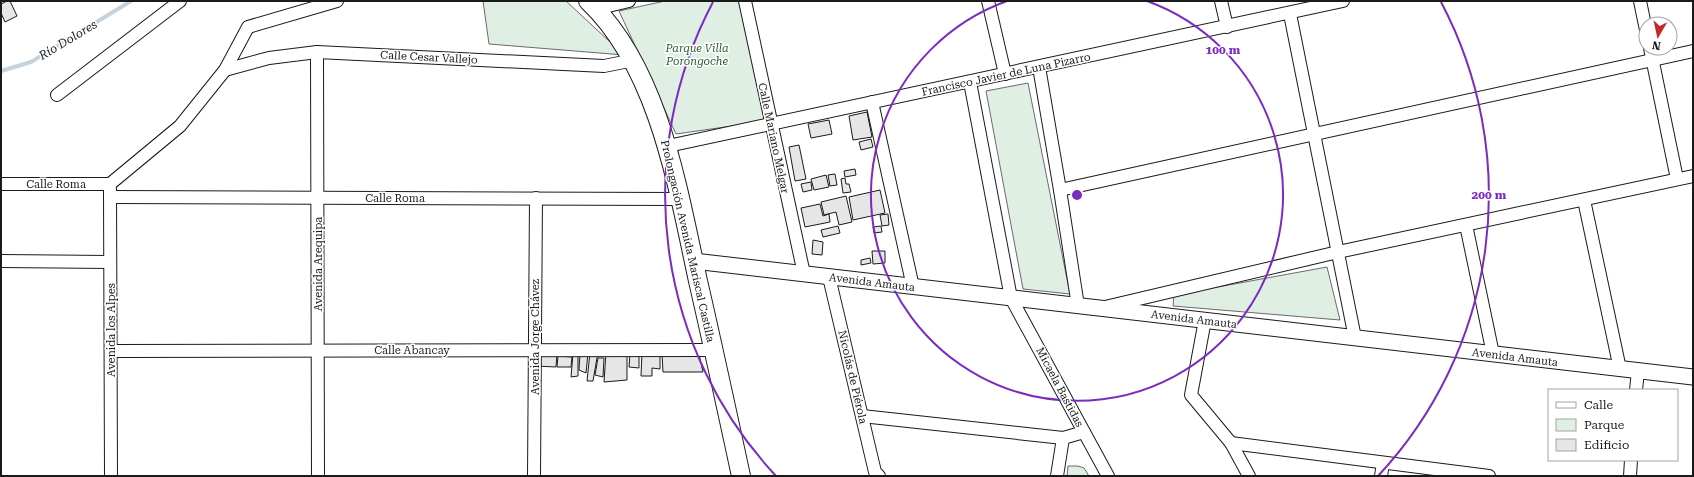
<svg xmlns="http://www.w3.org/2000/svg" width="1694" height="477" viewBox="0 0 1694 477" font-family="'Roboto Serif',serif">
	<rect width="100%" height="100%" fill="#fff"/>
	<g fill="#e0efe3" stroke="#6a6a6a">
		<path d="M483,1h83l58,54 -135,-11z"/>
		<path d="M665,1h74l28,120 -91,13 -57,-123z"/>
		<path d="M1028,83l42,211 -47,-5 -37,-198z"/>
		<path d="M1327,267l13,53 -167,-14 1,-11z"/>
		<path d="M1068,466h10l6,2 5,8h-22z"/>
	</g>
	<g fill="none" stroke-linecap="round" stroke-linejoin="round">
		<path stroke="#c6d2dc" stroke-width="4" d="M1,71l30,-9 100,-61"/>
	</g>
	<g fill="#e6e6e6" stroke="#1a1a1a">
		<path d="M7,1h3l7,15 -12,6 -4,-9v-9z"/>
		<path d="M867,112l5,25 -19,3 -4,-24z"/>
		<path d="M829,120l3,14 -21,4 -3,-14z"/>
		<path d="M871,139l2,8 -12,3 -2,-8z"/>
		<path d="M799,145l7,34 -11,2 -6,-34z"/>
		<path d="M855,169l1,6 -11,2 -1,-6z"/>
		<path d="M835,174l2,11 -7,1 -2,-11z"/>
		<path d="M826,175l3,12 -15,3 -3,-11z"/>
		<path d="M845,178l1,6h3l2,8 -8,1 -2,-14z"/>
		<path d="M811,182l1,8 -9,2 -2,-8z"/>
		<path d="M880,190l5,23 -32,7 -4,-23z"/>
		<path d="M846,196l6,26 -13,3 -3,-13 -12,3 -3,-13z"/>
		<path d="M820,204l3,12 6,-2 1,8 -25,5 -4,-19z"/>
		<path d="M888,214l1,11 -7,1 -2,-11z"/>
		<path d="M838,226l2,7 -17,4 -2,-7z"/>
		<path d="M881,226l1,6 -8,1 -1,-6z"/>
		<path d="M813,240l10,2 -1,13 -10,-1z"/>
		<path d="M872,251h13v12l-12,1z"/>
		<path d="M870,258l1,5 -10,2v-5z"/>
		<path d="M578,352v24l-7,1 2,-24z"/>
		<path d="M590,352h8l-5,29h-6z"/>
		<path d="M606,352l21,1v27l-23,2z"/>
		<path d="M580,353h8l-2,20 -7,-3z"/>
		<path d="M630,353h9v15l-10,-1z"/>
		<path d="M642,353l18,3v13l-8,-1v8h-11z"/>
		<path d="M537,354h20l-1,13 -20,-1z"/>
		<path d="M662,354h37l4,18h-40z"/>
		<path d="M558,356l14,1 -1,10h-14z"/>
		<path d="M598,358h6l-1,19 -8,-2z"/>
	</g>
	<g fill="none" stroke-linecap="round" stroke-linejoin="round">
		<defs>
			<g id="minor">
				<path d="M745,1l59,273"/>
				<path d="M988,1l17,73"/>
				<path d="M1221,1l6,26"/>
				<path d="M1640,1l6,29"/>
				<path d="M596,9l33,-8"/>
				<path d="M1290,14l65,324"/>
				<path d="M1650,48l27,131"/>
				<path d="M317,52l1,424"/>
				<path d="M1039,67l21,123 18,116"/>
				<path d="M225,70l44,-12 48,-6 287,14 30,-6"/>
				<path d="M970,82l41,216 97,178"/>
				<path d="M57,95l123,-94"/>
				<path d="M872,102l41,185"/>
				<path d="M668,146l675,-145"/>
				<path d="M1,184h109"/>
				<path d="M110,184l70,-58 45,-56 23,-43 89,-26"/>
				<path d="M110,189l1,287"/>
				<path d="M1060,190l633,-139"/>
				<path d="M110,197l570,2"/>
				<path d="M1584,200l36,169"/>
				<path d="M1466,225l27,129"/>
				<path d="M1,261l109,1"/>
				<path d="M829,277l46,195 4,4"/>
				<path d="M1105,307l233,-55 355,-76"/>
				<path d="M1205,320l-14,75 40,48 18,33"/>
				<path d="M111,351l603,-1"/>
				<path d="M1636,390l2,-19"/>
				<path d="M862,416l201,22 21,-6"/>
				<path d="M1231,443l258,33"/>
				<path d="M534,476l2,-278"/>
				<path d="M1057,476l6,-38"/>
				<path d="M1381,476l2,-13"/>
				<path d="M1630,476l1,-16"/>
			</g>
			<path id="tertiary" d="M694,261l999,116"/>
			<path id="secondary" d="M588,1c71,67 90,188 110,280 15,65 29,130 43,195"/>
		</defs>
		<use href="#minor" stroke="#1a1a1a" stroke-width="14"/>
		<use href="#tertiary" stroke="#1a1a1a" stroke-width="17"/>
		<use href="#secondary" stroke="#1a1a1a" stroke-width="20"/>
		<use href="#minor" stroke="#fff" stroke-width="12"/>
		<use href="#tertiary" stroke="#fff" stroke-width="15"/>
		<use href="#secondary" stroke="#fff" stroke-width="18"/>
	</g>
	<g fill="none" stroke="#7b2cbf" stroke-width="2">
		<path d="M1147 1A206 206 0 1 1 1007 1"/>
		<path d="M776 476A412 412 0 0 1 713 2M1441 2A412 412 0 0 1 1378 476"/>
	</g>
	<g text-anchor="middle" stroke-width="3" stroke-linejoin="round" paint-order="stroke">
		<g font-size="11" font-style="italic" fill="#2b5a34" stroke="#fff">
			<text x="697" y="52">Parque Villa<tspan x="697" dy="13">Porongoche</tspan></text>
		</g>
		<g font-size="11" fill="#1a1a1a" stroke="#fff">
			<text transform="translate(429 57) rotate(3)" y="4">Calle Cesar Vallejo</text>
			<text transform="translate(1006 74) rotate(-12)" y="4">Francisco Javier de Luna Pizarro</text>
			<text transform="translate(774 138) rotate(78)" y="4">Calle Mariano Melgar</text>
			<text x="56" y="188">Calle Roma</text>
			<text x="395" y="202">Calle Roma</text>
			<text transform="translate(688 241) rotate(77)" y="4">Prolongación Avenida Mariscal Castilla</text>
			<text transform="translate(318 264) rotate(-90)" y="4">Avenida Arequipa</text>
			<text transform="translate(872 282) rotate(7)" y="4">Avenida Amauta</text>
			<text transform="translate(1194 319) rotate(7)" y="4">Avenida Amauta</text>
			<text transform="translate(111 330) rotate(-90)" y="4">Avenida los Alpes</text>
			<text transform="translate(535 337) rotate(-90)" y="4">Avenida Jorge Chávez</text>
			<text x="412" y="354">Calle Abancay</text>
			<text transform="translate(1515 357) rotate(7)" y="4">Avenida Amauta</text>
			<text transform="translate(853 377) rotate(77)" y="4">Nicolás de Piérola</text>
			<text transform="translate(1060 387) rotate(62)" y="4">Micaela Bastidas</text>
		</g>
		<g font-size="12" font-style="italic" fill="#1a1a1a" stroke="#fff">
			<text transform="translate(68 40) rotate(-31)" y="4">Río Dolores</text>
		</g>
	</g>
	<circle cx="1077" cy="195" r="6" fill="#7b2cbf" stroke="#fff" stroke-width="2"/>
	<g font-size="12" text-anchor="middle" font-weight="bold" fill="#7b2cbf" stroke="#fff" stroke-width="3" stroke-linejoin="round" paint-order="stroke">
		<text x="1223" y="54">100 m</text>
		<text x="1489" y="199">200 m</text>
	</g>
	<rect width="1694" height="477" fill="none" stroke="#1a1a1a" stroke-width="4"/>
	<rect x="1548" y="389" width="130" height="72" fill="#ffffff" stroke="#a3a3a3"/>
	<rect x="1556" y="402" width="20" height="6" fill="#ffffff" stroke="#a3a3a3"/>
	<text x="1584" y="409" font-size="12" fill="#1a1a1a">Calle</text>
	<rect x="1556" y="419" width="20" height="12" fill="#e0efe3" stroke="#a3a3a3"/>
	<text x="1584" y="429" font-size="12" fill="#1a1a1a">Parque</text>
	<rect x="1556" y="439" width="20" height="12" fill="#e6e6e6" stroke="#a3a3a3"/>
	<text x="1584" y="449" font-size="12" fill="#1a1a1a">Edificio</text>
	<g transform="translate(1658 36) rotate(189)"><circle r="19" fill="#ffffff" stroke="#a3a3a3"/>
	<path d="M0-3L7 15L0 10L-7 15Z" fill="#c62828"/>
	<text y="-6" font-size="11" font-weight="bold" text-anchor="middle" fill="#1a1a1a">N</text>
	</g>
</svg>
